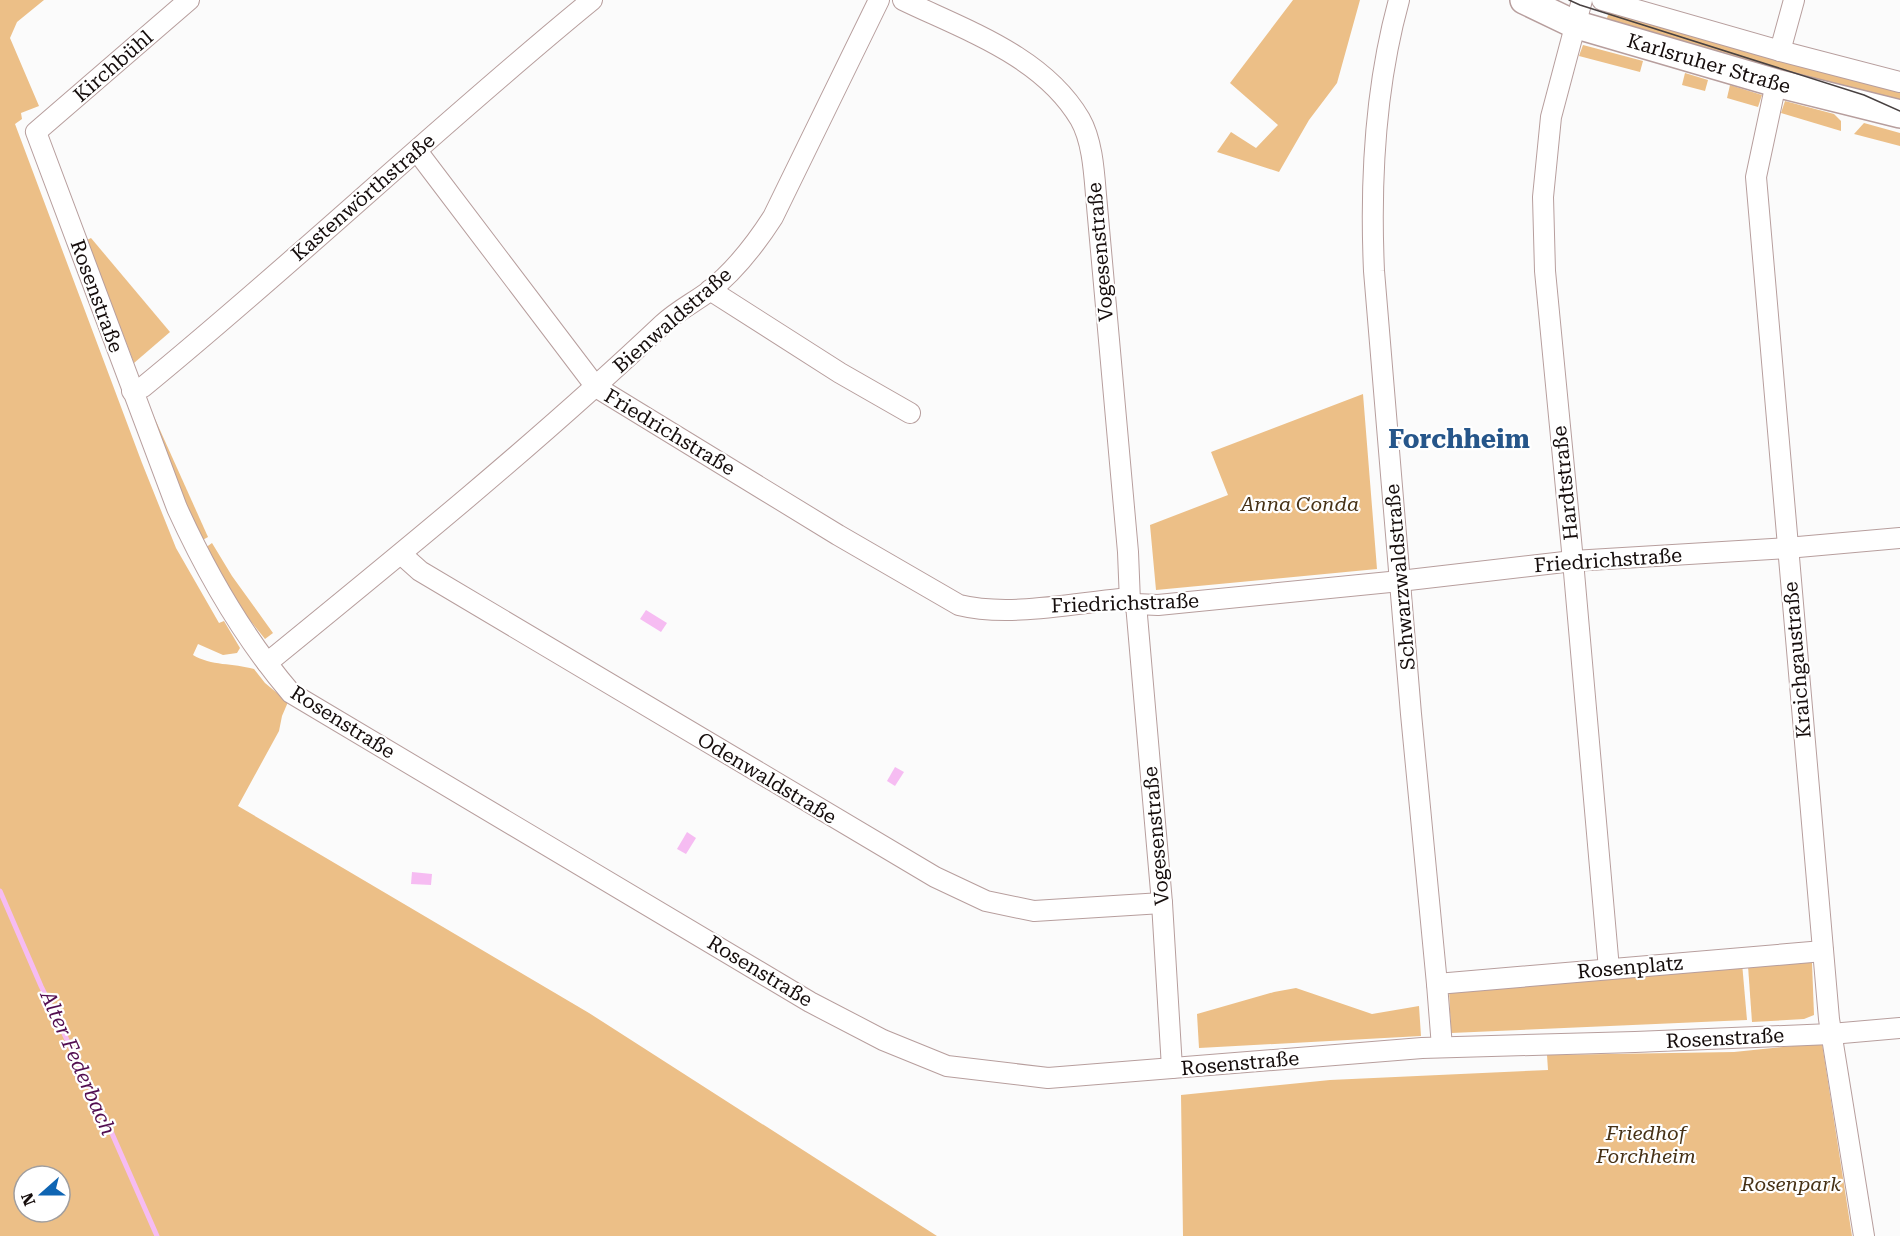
<svg xmlns="http://www.w3.org/2000/svg" width="1900" height="1236" viewBox="0 0 1900 1236" font-family="'Roboto Serif',serif">
	<rect width="100%" height="100%" fill="#fbfbfb"/>
	<g fill="#ecbf87" fill-rule="evenodd">
		<path d="M0,0h44l-27,22 -7,16 29,68 -18,7 1,6 -7,5 127,339 34,85 43,75 5,-2 16,27 -3,5 -14,2 -25,-11 -5,11c18,11 40,8 61,14l11,14 23,19 -6,14 -3,15 -41,75 351,207 348,223h-937zM24,1176h36v36h-36z"/>
		<path d="M1293,0h67l-23,83 -28,37 -30,52 -62,-20 14,-20 25,16 22,-23 -48,-42z"/>
		<path d="M1611,8l289,79v18l-296,-80z"/>
		<path d="M1583,45l60,16 -3,11 -61,-16z"/>
		<path d="M1685,73l23,7 -3,11 -23,-6z"/>
		<path d="M1730,85l32,10 -4,12 -31,-9z"/>
		<path d="M1785,101l49,13 7,7v10l-60,-18z"/>
		<path d="M1864,123l36,10v13l-46,-12z"/>
		<path d="M91,238l79,94 -36,31 -47,-123z"/>
		<path d="M1363,394l14,175 -221,21 -6,-65 78,-30 -17,-43z"/>
		<path d="M151,410l57,127 -7,4 -23,-54z"/>
		<path d="M212,543l20,33 41,57 -8,6 -24,-30 -36,-61z"/>
		<path d="M1806,960l6,3 2,52 -10,4 -52,3 -4,-56z"/>
		<path d="M1742,963l5,57 -296,13 -2,-43z"/>
		<path d="M1296,988l76,26 47,-8 2,30 -222,12 -2,-34 77,-22z"/>
		<path d="M1822,1043l30,193h-669l-2,-141 149,-15 218,-10 -1,-15 187,-3z"/>
	</g>
	<g fill="#f6bcf2">
		<path d="M646,610l21,13 -6,9 -21,-13z"/>
		<path d="M895,767l9,5 -9,14 -8,-5z"/>
		<path d="M687,832l9,6 -10,16 -9,-5z"/>
		<path d="M412,872l20,2 -1,11 -20,-1z"/>
	</g>
	<g fill="none" stroke-linecap="round" stroke-linejoin="round">
		<path stroke="#f6bcf2" stroke-width="5" d="M0,891l41,95 69,143 47,107"/>
		<defs>
			<g id="street">
				<path d="M189,0l-153,132 141,376c30,66 67,130 114,185l519,309 73,38 64,26 101,12 374,-30 213,-6 196,-8 69,-6"/>
				<path d="M903,0c62,30 140,56 177,119 12,21 14,51 16,76l32,357 2,50"/>
				<path d="M1399,0c-24,87 -29,181 -25,271l37,443 26,270 5,63"/>
				<path d="M1582,0l-31,117 -8,80 2,74 28,290 36,408"/>
				<path d="M1602,0l178,51 120,31"/>
				<path d="M1780,51l14,-51"/>
				<path d="M1776,83l-20,94 73,842 35,217"/>
				<path d="M417,151l179,236 242,148 121,70c48,12 111,-1 161,-6l16,5 22,1 242,-24 173,-20 214,-13 113,-10"/>
				<path d="M710,290l130,83 70,40"/>
				<path d="M132,391l11,-4c153,-125 296,-262 449,-387"/>
				<path d="M401,554l19,17 515,306 51,24 48,10 128,-8"/>
				<path d="M1136,604l26,299 10,165"/>
				<path d="M267,663c135,-110 270,-220 396,-339 14,-13 30,-21 45,-32 26,-20 47,-47 65,-75l106,-217"/>
				<path d="M1437,984l386,-33"/>
			</g>
			<g id="secondary">
				<path id="s1" d="M1524,0l50,24 202,59 124,31"/>
			</g>
		</defs>
		<use href="#street" stroke="#b79e9d" stroke-width="22"/>
		<use href="#secondary" stroke="#b79e9d" stroke-width="30"/>
		<use href="#street" stroke="#fff" stroke-width="20"/>
		<use href="#secondary" stroke="#fff" stroke-width="27"/>
		<path stroke="#484141" stroke-width="1.5" d="M1569,0l11,5 284,90 36,16"/>
	</g>
	<g text-anchor="middle" stroke-width="4.5" stroke-linejoin="round" paint-order="stroke">
		<g font-size="20" fill="#150d0c" stroke="#fff">
			<text dy="7" stroke="none"><textPath href="#s1" startOffset="196">Karlsruher Straße</textPath></text>
			<text transform="translate(113 66) rotate(-41)" y="7">Kirchbühl</text>
			<text transform="translate(363 197) rotate(-41)" y="7">Kastenwörthstraße</text>
			<text transform="translate(1100 252) rotate(-95)" y="7">Vogesenstraße</text>
			<text transform="translate(97 296) rotate(70)" y="7">Rosenstraße</text>
			<text transform="translate(672 320) rotate(-41)" y="7">Bienwaldstraße</text>
			<text transform="translate(670 432) rotate(31)" y="7">Friedrichstraße</text>
			<text transform="translate(1565 483) rotate(-96)" y="7">Hardtstraße</text>
			<text transform="translate(1608 560) rotate(-4)" y="7">Friedrichstraße</text>
			<text transform="translate(1400 577) rotate(-95)" y="7">Schwarzwaldstraße</text>
			<text transform="translate(1125 603) rotate(-2)" y="7">Friedrichstraße</text>
			<text transform="translate(1797 660) rotate(-95)" y="7">Kraichgaustraße</text>
			<text transform="translate(343 722) rotate(32)" y="7">Rosenstraße</text>
			<text transform="translate(767 778) rotate(31)" y="7">Odenwaldstraße</text>
			<text transform="translate(1156 836) rotate(-95)" y="7">Vogesenstraße</text>
			<text transform="translate(1630 967) rotate(-5)" y="7">Rosenplatz</text>
			<text transform="translate(760 971) rotate(31)" y="7">Rosenstraße</text>
			<text transform="translate(1725 1038) rotate(-3)" y="7">Rosenstraße</text>
			<text transform="translate(1240 1063) rotate(-5)" y="7">Rosenstraße</text>
		</g>
		<g font-size="20" font-style="italic" fill="#463116" stroke="#fff">
			<text x="1300" y="511">Anna Conda</text>
			<text x="1646" y="1140">Friedhof<tspan x="1646" dy="23">Forchheim</tspan></text>
			<text x="1791" y="1191">Rosenpark</text>
		</g>
		<g font-size="21" font-style="italic" fill="#520d50" stroke="#fff">
			<text transform="translate(78 1063) rotate(66)" y="7">Alter Federbach</text>
		</g>
		<g font-size="26" font-weight="bold" fill="#26568a" stroke="#fff">
			<text x="1459" y="448">Forchheim</text>
		</g>
	</g>
	<g transform="translate(42 1194) rotate(249)"><circle r="28" fill="#ffffff" stroke="#a19e9e" stroke-width="1.5"/>
	<path d="M0-4.5L10 22L0 15L-10 22Z" fill="#0f65b3"/>
	<text y="-9" font-size="16" font-weight="bold" text-anchor="middle" fill="#150d0c">N</text>
	</g>
</svg>
